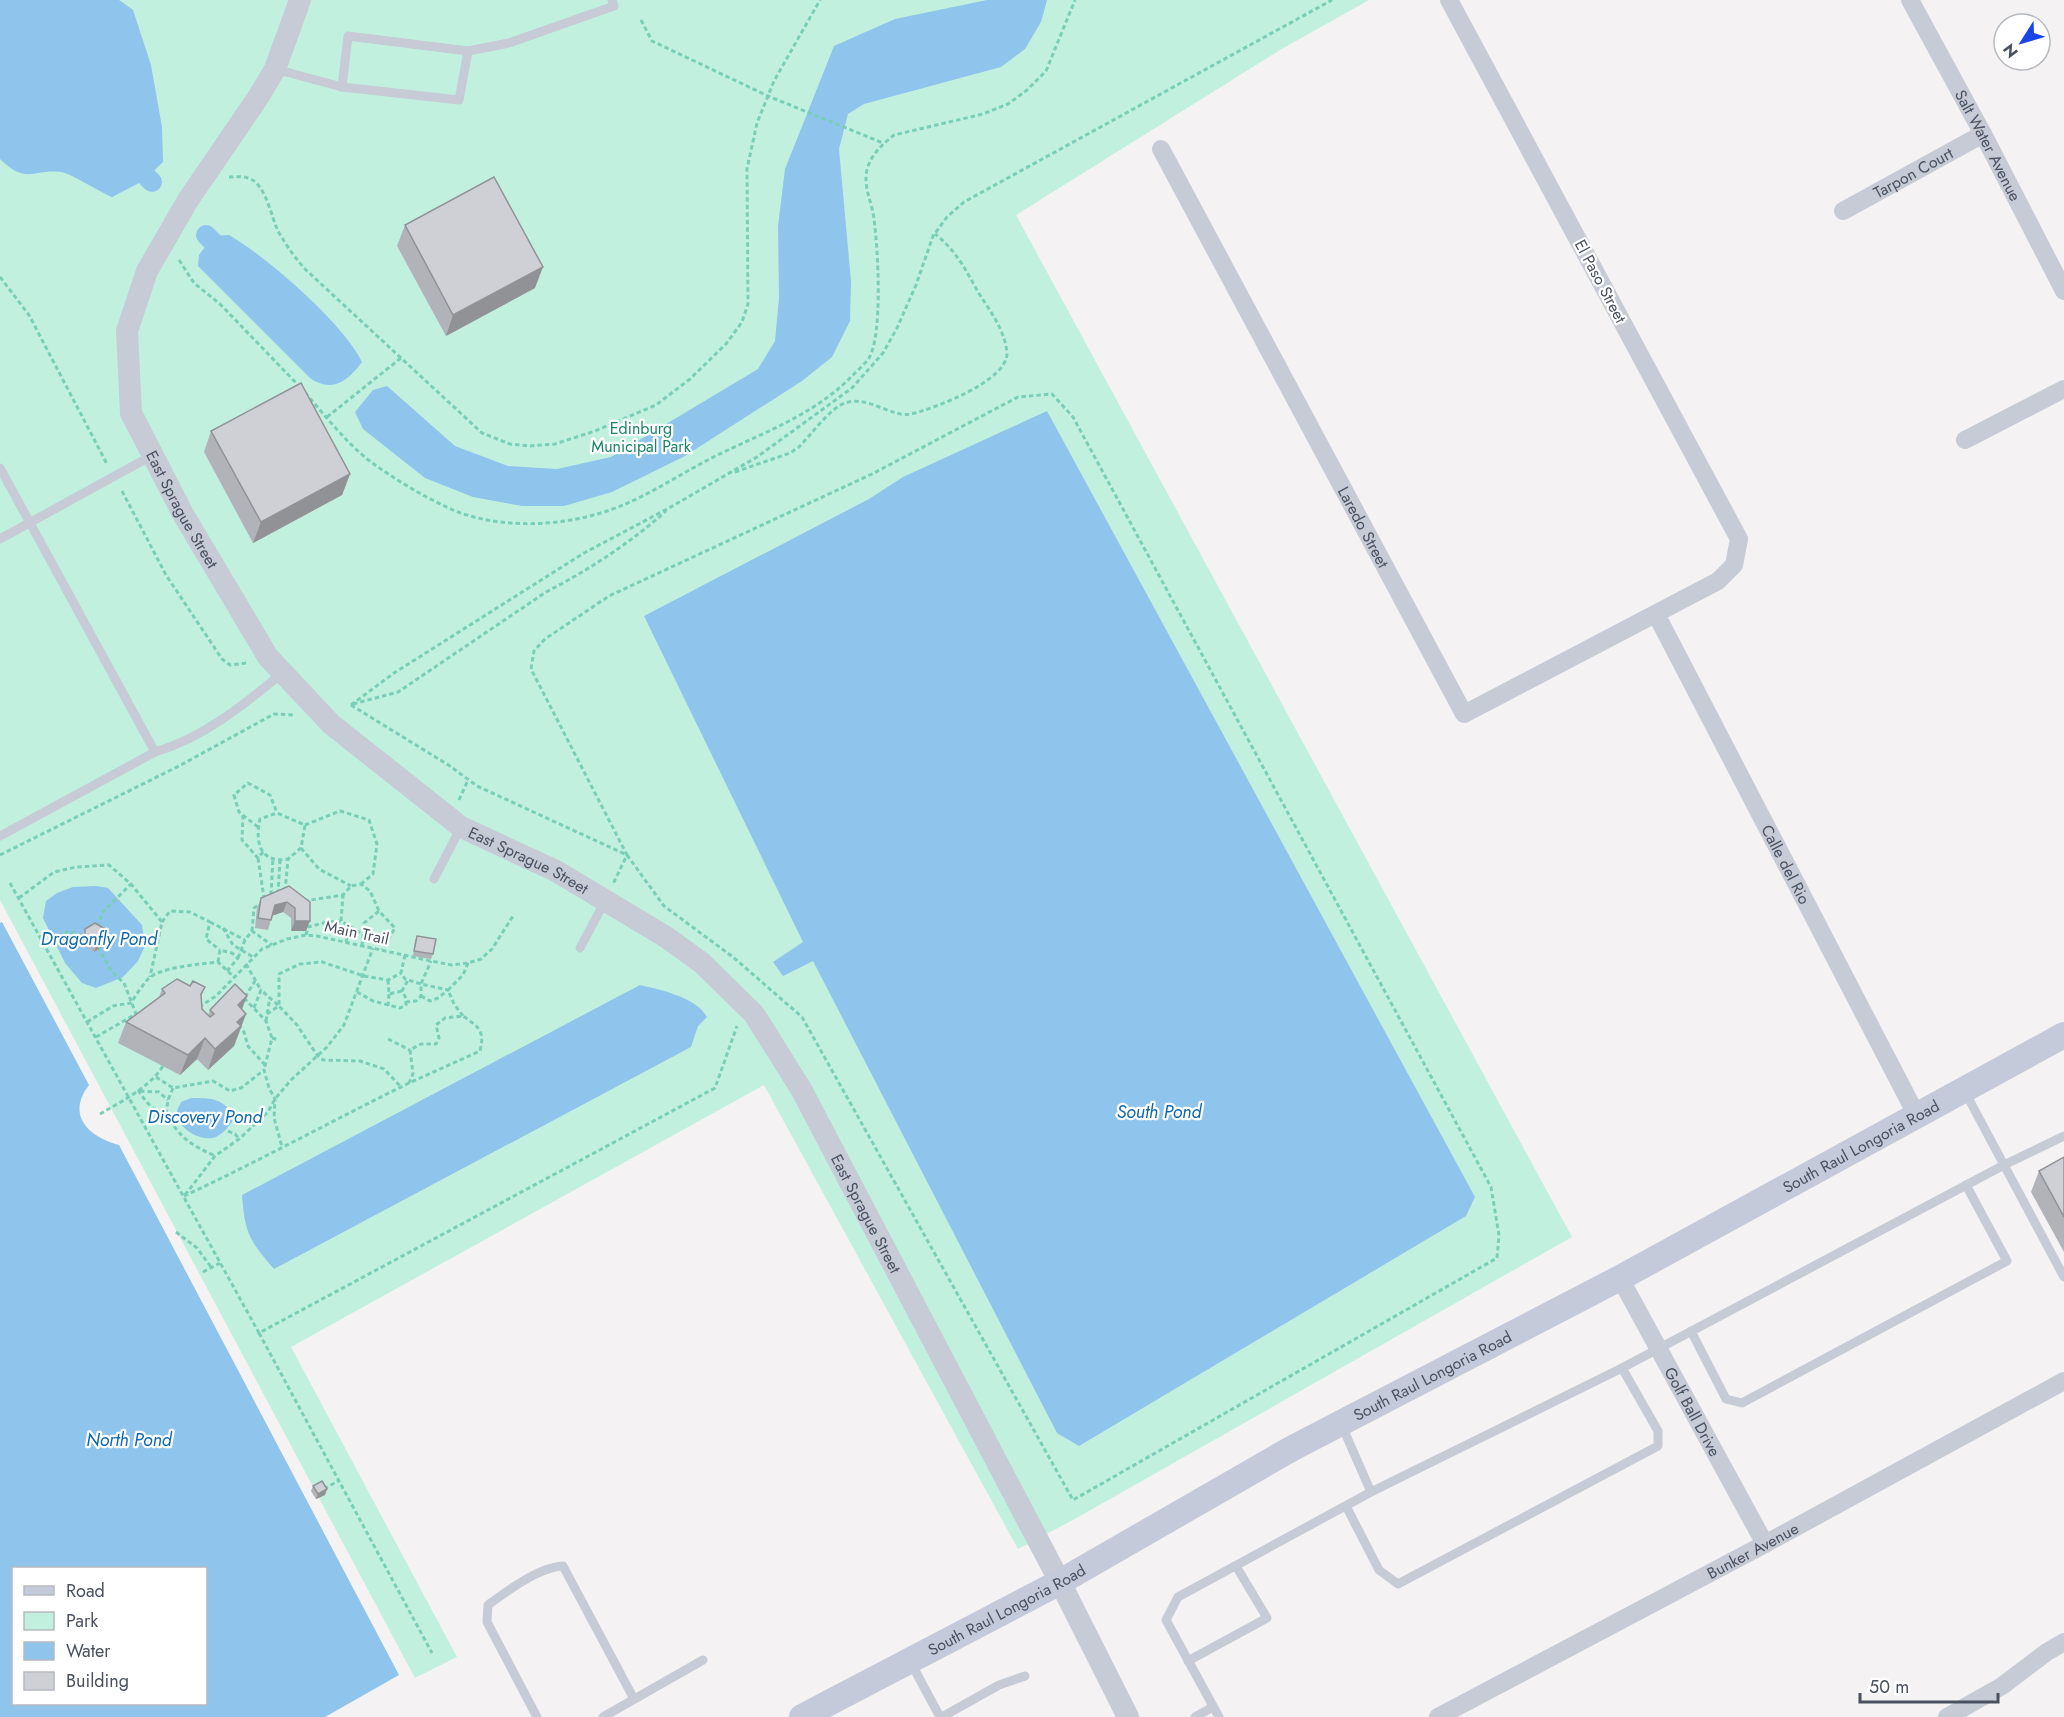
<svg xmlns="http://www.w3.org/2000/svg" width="2064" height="1717" viewBox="0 0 2064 1717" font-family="Jost,sans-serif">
	<rect width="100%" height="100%" fill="#f4f2f2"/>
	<path fill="#c2f0de" d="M0,0h1369l-89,50 -264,165 556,1022 -499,283 -55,29 -254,-464 -473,262 166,310 -42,21 -415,-778z"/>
	<g fill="#8fc4ec" fill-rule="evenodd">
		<path d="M0,0h119l14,10 18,55 11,62 1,35 -20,19 -31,16c-12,-5 -40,-23 -51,-25 -29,-3 -34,13 -61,-13z"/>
		<path d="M987,0h60l-6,22 -16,27 -24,18 -137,37 -16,10 -9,35 12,132 -1,40 -18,36 -30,24 -117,75 -73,36 -48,14h-42l-49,-9 -48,-19 -62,-49 -8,-17 18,-22 14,-4 68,60 53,20 49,3 54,-12 147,-88 17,-28 4,-43 -1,-72 7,-57 49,-123 61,-27z"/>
		<path d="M229,235c38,22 114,88 133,127 -15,20 -30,31 -52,16l-112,-112 1,-11 14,-19z"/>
		<path d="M1047,411l428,786 -9,19 -387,230 -22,-13 -244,-472 -30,15 -10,-14 30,-20 -159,-326 225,-117 34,-22z"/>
		<path d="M96,886l12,2 34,37 3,21 -7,15 -15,16 -27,11 -14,-5 -17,-20 -22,-45 3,-17 11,-8 16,-6z"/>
		<path d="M2,922l87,163c-23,30 -1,52 30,60l280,530 -74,42h-325v-794zM14,1568h192v136h-192z"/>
		<path d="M640,985c21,5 56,12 67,32l-9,9 -7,21 -417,222c-25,-29 -29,-36 -32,-74z"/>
		<path d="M191,1098c21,0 34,0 43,21 -5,7 -10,14 -18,18 -14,6 -41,-9 -39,-26 1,-4 3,-6 4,-9z"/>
	</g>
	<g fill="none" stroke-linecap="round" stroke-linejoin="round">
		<g stroke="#8fc4ec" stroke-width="20">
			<path d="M147,177l5,5"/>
			<path d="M206,235l23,23"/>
		</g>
		<g stroke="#79ceb8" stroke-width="3" stroke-dasharray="4.5 3" stroke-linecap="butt">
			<path d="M641,20l11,21 116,55 115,47"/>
			<path d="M229,177c6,0 14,-1 19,1 18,5 23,39 30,53 8,14 17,27 28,39l176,163 28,11 19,2 26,-2 40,-13 61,-26 34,-26 36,-35 16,-22 6,-18 -1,-135 10,-46 17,-42 46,-81"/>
			<path d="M179,260l15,23 26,21 79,82"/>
			<path d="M0,277l29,38 78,149"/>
			<path d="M305,393c21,23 41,50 66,69 25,18 53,35 82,48 53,22 125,16 177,-8 33,-15 63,-36 96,-51 44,-21 89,-38 124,-73 6,-6 14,-13 19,-20 14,-24 9,-109 5,-139 -2,-17 -11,-32 -7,-49 4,-16 15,-25 27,-35l89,-21 25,-10 19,-14 19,-19 29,-71"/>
			<path d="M327,417l74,-59"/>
			<path d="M735,472l55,-19 9,-6c11,-11 31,-39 46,-44 24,-8 46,15 66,11 22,-5 97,-33 96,-61 -2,-23 -17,-42 -29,-61 -12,-22 -23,-43 -43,-58"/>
			<path d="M122,491l44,84 56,84 8,6 17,-2"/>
			<path d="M353,704l45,-12 148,-100c43,-22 84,-49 120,-81"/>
			<path d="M351,705l99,61 27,20 150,69 37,51 69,51 69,60 271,483 424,-242 2,-23 -8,-48 -418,-770 -21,-23 -34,3 -146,77 -263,122 -64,43 -11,12 -3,18 96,186 -14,29"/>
			<path d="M351,705l43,-32 190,-120 85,-45 88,-51 95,-69 31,-35 14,-25 19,-43 17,-49 14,-19 17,-15 368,-202"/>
			<path d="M459,800l9,-20"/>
			<path d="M243,815l-1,25 16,18 5,-6"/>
			<path d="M305,825l35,-14 29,9 8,24 -4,30 -12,10"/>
			<path d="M258,827l-19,-15 -5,-17 14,-12 22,12 7,18"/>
			<path d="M301,848l18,21 32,17"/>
			<path d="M0,855l179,-89 95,-52 20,1"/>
			<path d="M258,858l6,40"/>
			<path d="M10,883l249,450 456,-245 22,-62"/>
			<path d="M285,891l3,-32 13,-11 4,-23 -28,-12 -17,6c-5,22 -1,45 28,40"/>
			<path d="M278,894l2,-34"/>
			<path d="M271,895l2,-37"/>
			<path d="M19,898l35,-26 22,-5 33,-2 22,19 31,38 -12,55"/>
			<path d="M304,901l39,-6 8,-9 10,-2 9,7 9,20"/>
			<path d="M341,921l2,-26"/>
			<path d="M162,922l8,-11 20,1 20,10 -4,17 14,11"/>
			<path d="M210,922l35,18"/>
			<path d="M98,927l4,-14 29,-29"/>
			<path d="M223,928l10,17 20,12"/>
			<path d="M252,931l2,-23 6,-4"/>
			<path d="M306,935l2,-8 19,-5 14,-1 23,14 23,6"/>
			<path d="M346,942l4,-15"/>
			<path d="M45,945l24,-14 17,6"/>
			<path d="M362,946l2,-23 15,-12 16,17 -13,22"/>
			<path d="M98,947l14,25 12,11 12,31"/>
			<path d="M405,955l-4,18 4,6 16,5v12l-5,5 -10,1"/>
			<path d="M238,958l7,-18 7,-9 20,14"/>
			<path d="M218,962l2,-12 12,3 6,5 -11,13"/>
			<path d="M246,964l15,26"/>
			<path d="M388,980l1,14 13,-3"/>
			<path d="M357,992l16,9 27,7 6,-3v-7l-4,-7 6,-11"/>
			<path d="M421,996l9,5 8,-3 10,-8 -27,-6 10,-23"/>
			<path d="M245,997l10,-16"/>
			<path d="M244,998l22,23 6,17 -8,32"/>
			<path d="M388,1006l1,-12"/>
			<path d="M199,1007l17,-11 46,-47 25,-10 19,-4 11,1 114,25 21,4 16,-2 13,-4 11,-10 21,-33"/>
			<path d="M254,1008l7,-18 18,16v-32l21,-10 22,-2 42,14 24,4 13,-7"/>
			<path d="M267,1014l12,-8 18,19 20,30 6,5 37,1 24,8 17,18"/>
			<path d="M463,1016l-9,-12 -6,-14 15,-15 5,-12"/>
			<path d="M266,1021l4,-24"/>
			<path d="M87,1022l26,-16 18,-3c5,-8 11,-17 17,-24 12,-12 53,-15 70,-17l16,15"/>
			<path d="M238,1025l6,7 4,14 17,19"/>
			<path d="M96,1037l40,-23"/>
			<path d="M272,1038l7,2"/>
			<path d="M388,1039l22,11"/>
			<path d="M156,1077l17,11 40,-7 17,10 11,-3 23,-18 5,18 6,11 -1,19 8,29"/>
			<path d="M138,1090c8,12 14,20 28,24 15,25 24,30 49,42"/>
			<path d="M140,1091l19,1 9,8"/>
			<path d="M100,1114c22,-13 49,-26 63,-48"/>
			<path d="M166,1114l2,-14 5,-12"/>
			<path d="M228,1131l7,3 4,5"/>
			<path d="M185,1195l30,-39 24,-17 29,-27 7,-13 16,-19 36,-33 17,-22 29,-77"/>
			<path d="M184,1196c73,-34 144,-73 217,-109l8,-4 71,-32c5,-20 -1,-24 -17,-35l-18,2 -9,7 3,13 -3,6h-15l-11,6 3,24 -4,9"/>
			<path d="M176,1232l21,16 14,19"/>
			<path d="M203,1272l17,-9"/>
			<path d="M259,1333l173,320"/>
			<path d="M324,1489l14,-8"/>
		</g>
		<g stroke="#c6cbd6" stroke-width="9">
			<path d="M275,69l67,18 117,13 9,-49"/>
			<path d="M342,87l6,-51 120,15 41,-8 105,-37 -2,-6"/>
			<path d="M0,468l155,284 -155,84"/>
			<path d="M0,539l153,-84"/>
			<path d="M155,752c48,-14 89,-47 127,-79"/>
			<path d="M434,879l27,-52"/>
			<path d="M580,948l25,-47"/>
			<path d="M1965,1092l99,185"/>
			<path d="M1691,1331l35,68 16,4 265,-142 -41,-76"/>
			<path d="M1371,1492l251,-124 382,-203 60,-29"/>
			<path d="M1346,1506l33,64 19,14 260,-138v-15l-36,-63"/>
			<path d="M1188,1661l79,-43 -31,-52"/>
			<path d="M911,1663l29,54"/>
			<path d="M537,1717l-50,-95 1,-17c19,-14 51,-38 75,-39l71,133"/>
			<path d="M603,1717l100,-57"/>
			<path d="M942,1717l57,-32 26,-9"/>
			<path d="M1195,1717l18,-10"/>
			<path d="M1219,1717l-53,-97 12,-23 193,-105 -29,-66"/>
		</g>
		<g stroke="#c6cbd6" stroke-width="18">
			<path id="s1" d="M1910,0l73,134 81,157"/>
			<path id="s2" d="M1161,149l303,565 254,-133 16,-16 5,-26 -290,-539"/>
			<path id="s3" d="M1843,211l140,-77"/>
			<path d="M1965,440l99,-51"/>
			<path id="s4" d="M1656,614l260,500"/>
			<path id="s5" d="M1620,1278l145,266"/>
			<path id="s6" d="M1438,1717l327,-173 299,-163"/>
			<path d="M1947,1717l55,-31 45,-34 17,-10"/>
		</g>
		<path stroke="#c6cbd6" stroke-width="22" id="s7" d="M300,0l-25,69 -16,27 -71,104 -41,71 -20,60 4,82 52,101 85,143 63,67 130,103 95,44 110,66 36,26 52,51 47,75 259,493 68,135"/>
		<path stroke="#c5cada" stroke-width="26" id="s8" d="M802,1717l258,-135 231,-133 329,-171 444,-243"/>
	</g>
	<g fill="#b1b3b8">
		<path d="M405,225l130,63 -89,48 -49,-90z"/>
		<path d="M211,431l139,43 -8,21 -89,48 -49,-91z"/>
		<path d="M289,886l17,45h-15v-13l-8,-6 -11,4 -4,14 -13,-2 2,-20 4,-10z"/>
		<path d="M85,929l18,17 -9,6 -11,-7 1,-11z"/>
		<path d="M417,936l16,18 -2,5 -18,-3 2,-15z"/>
		<path d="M190,986l15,1 -4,10 1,12 6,7 2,-6h32l4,4 -12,32 -26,24 -11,-11 -17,16 -62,-32 8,-21 33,-25 3,-8z"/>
		<path d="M2064,1157v95l-33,-60 8,-21z"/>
		<path d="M313,1486l14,3 -2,6 -9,4 -5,-8z"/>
	</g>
	<g fill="#909296">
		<path d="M543,267l-8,21 -89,48 7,-21z"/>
		<path d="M350,474l-8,21 -89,48 8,-21z"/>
		<path d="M287,902l-4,10 -12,4 4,-11z"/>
		<path d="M295,921h15l-4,10h-15z"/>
		<path d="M105,940l-2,6 -9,6 2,-5z"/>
		<path d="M247,996l-8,21 -1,-12z"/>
		<path d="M246,1014l-12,32 -26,24 7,-21 22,-27z"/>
		<path d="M205,1038l-8,21 -17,16 8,-20z"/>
		<path d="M327,1489l-2,6 -9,4 2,-5z"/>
	</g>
	<g fill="#ced0d6" stroke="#909296" stroke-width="1.5">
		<path d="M494,177l49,90 -90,48 -48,-90z"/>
		<path d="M301,383l49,91 -89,48 -50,-91z"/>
		<path d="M289,886l21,16v19h-15v-13l-8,-6 -12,3 -4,15 -13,-2 3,-20z"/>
		<path d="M95,923l10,6v11l-9,7 -11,-7v-11z"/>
		<path d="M417,936l19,3 -3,15 -19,-3z"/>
		<path d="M177,979l13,7 3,-5 12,6 -4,7 1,15 8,8 4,-3 -4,-4 25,-26 12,12 -9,9 8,9 -9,8 4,4 -26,23 -10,-11 -17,17 -62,-33 39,-29 -3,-4z"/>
		<path d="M2064,1157v60l-25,-46z"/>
		<path d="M322,1481l5,8 -9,5 -5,-8z"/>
	</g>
	<g text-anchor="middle" stroke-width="4.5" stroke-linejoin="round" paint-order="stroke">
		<g font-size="16" fill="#49505f" stroke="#fff">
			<text dy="6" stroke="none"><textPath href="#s1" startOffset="165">Salt Water Avenue</textPath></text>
			<text dy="6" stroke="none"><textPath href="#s3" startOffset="80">Tarpon Court</textPath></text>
			<text transform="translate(1601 281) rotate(62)" y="6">El Paso Street</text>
			<text dy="6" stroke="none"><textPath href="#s7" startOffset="567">East Sprague Street</textPath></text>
			<text dy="6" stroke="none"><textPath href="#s2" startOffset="429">Laredo Street</textPath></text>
			<text dy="6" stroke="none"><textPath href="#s7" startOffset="1071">East Sprague Street</textPath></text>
			<text dy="6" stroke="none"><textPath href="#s4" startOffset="282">Calle del Rio</textPath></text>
			<text transform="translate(357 932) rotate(12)" y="6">Main Trail</text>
			<text dy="6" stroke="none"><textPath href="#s8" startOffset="1203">South Raul Longoria Road</textPath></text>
			<text dy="6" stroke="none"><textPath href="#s7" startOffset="1575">East Sprague Street</textPath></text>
			<text dy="6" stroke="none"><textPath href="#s8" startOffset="717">South Raul Longoria Road</textPath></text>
			<text dy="6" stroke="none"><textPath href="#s5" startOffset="152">Golf Ball Drive</textPath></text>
			<text dy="6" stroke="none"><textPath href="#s6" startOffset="356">Bunker Avenue</textPath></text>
			<text dy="6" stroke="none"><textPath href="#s8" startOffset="231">South Raul Longoria Road</textPath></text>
		</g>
		<g font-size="16" fill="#188365" stroke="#fff">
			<text x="641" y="434">Edinburg<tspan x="641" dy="18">Municipal Park</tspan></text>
		</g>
		<g font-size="18" font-style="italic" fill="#0d68af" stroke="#fff">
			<text x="99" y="945">Dragonfly Pond</text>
			<text x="1159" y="1118">South Pond</text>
			<text x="205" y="1123">Discovery Pond</text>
			<text x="129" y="1446">North Pond</text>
		</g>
	</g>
	<rect x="12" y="1567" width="195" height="138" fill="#ffffff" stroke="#b6b9bf" stroke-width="1.5"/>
	<rect x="24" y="1586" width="30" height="9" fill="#c5cada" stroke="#b6b9bf" stroke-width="1.5"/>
	<text x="66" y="1597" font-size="18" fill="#49505f">Road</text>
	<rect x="24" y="1612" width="30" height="18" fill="#c2f0de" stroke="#b6b9bf" stroke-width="1.5"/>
	<text x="66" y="1627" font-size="18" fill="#49505f">Park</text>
	<rect x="24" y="1642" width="30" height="18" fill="#8fc4ec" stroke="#b6b9bf" stroke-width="1.5"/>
	<text x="66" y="1657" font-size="18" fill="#49505f">Water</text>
	<rect x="24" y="1672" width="30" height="18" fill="#ced0d6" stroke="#b6b9bf" stroke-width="1.5"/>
	<text x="66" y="1687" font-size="18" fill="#49505f">Building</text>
	<g transform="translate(2022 42) rotate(233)"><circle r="28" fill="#ffffff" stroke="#b6b9bf" stroke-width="1.5"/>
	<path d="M0-4.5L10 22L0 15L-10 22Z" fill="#1b45e5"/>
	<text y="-9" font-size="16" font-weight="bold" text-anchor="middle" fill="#49505f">N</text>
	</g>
	<path d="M1860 1693v9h138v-9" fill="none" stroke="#49505f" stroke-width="3"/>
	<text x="1869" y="1693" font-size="18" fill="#49505f" stroke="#ffffff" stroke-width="4.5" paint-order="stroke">50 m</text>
</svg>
